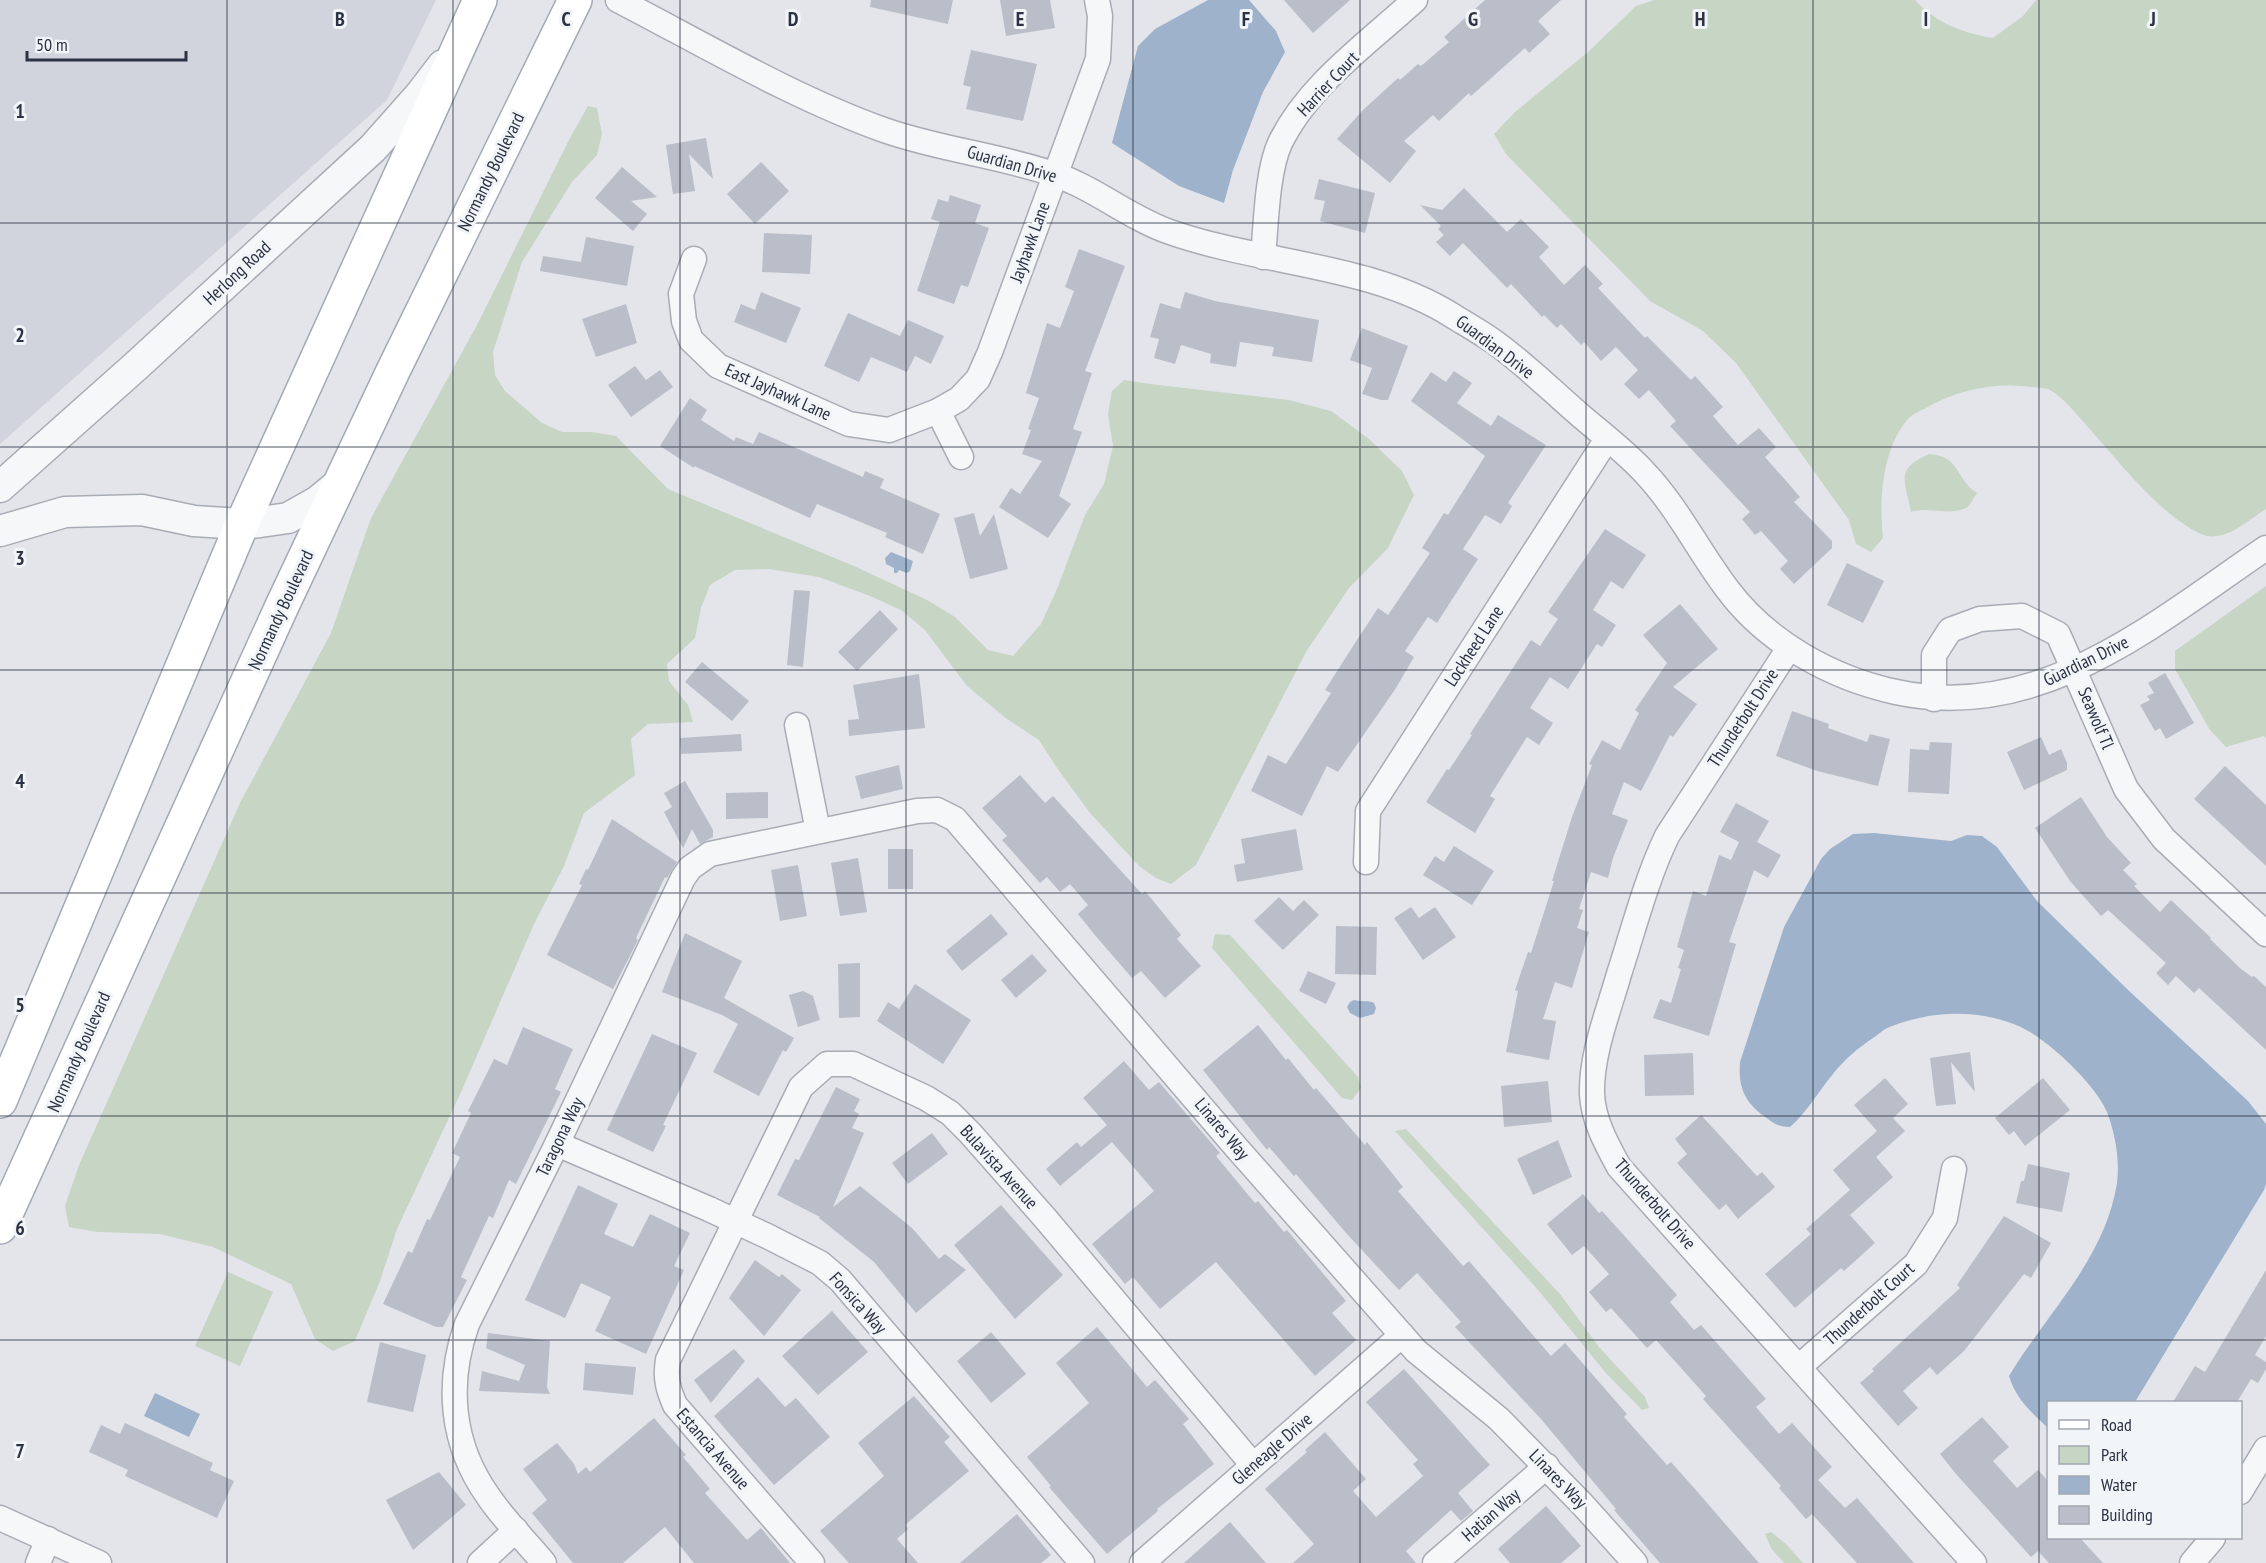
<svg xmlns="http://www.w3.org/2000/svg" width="2266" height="1563" viewBox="0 0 2266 1563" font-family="'PT Sans Narrow',sans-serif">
	<rect width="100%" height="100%" fill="#e3e5eb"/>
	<path fill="#d1d4dd" d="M0,0h436l-49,100 -387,344z"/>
	<g fill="#c7d5c4">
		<path d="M1654,0h261c21,23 48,33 78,38l30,-22 13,-16h230v509c-18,11 -42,35 -65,25 -41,-19 -82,-72 -112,-106 -10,-11 -26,-31 -39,-38 -5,-3 -13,-2 -18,-3 -36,-5 -74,2 -106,21 -6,3 -14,6 -19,12 -25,30 -28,81 -24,118l-12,14 -15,-8 -7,-24 -113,-157 -33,-32 -53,-30 -144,-147 -12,-20 21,-22 73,-60 48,-46z"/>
		<path d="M588,106l9,2 5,26 -5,21 -25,27 -50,80 -29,90 2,23 10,16 37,32 20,9h29l25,4 52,53 186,77 73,34 28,17 33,33 25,6 28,-32 16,-35 28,-74 19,-31 9,-38 -5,-32 4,-23 12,-11 34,5 131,15 42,11 38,28 33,32 12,24 -26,53 -39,40 -43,64 -110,213 -25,19 -15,-6 -17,-12 -49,-53 -33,-45 -18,-28 -32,-21 -40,-33 -42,-56 -24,-20 -31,-14 -51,-19 -51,-8 -33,1 -25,15 -9,23 -6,30 -28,26 2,17 19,24 5,17 -45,2 -17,15 4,36 -51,38 -20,53 -30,58 -72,166 -65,139 -17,52 -25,60 -22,10 -18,-12 -24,-55 -78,-37 -53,-13 -62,-2 -29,-5 -4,-21 14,-41 161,-362 91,-170 40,-115 106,-193 93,-187z"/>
		<path d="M1929,454c32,2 26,25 48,39l-9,14c-19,10 -38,-1 -57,5 -5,-30 -18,-42 18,-58z"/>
		<path d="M2266,586v152l-2,-2 -38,11 -16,-17 -35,-61v-18z"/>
		<path d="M1215,934l15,1 128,142 3,11 -9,12 -10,-2 -130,-150z"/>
		<path d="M1406,1129l154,165 39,53 46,50 4,11 -7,2 -37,-38 -66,-81 -144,-160z"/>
		<path d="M228,1272l45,20 -33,74 -45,-20z"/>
		<path d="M1771,1532l15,12 17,19h-19l-13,-15 -6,-14z"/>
	</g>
	<g fill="#9eb2cb">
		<path d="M1208,0h41l27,31 9,21 -22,40 -30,78 -9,33 -45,-17 -67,-43 26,-97 17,-17z"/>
		<path d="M891,552l22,9 -3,10 -3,2 -8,-3 -2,3h-3v-5l-8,-4 -1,-6z"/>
		<path d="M1874,833l77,8 16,-6 15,1 15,11 40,54 90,88 121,112 18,23v60l-2,6 -129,212h-87v26c-17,-16 -32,-29 -39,-52 38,-63 96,-117 108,-193 3,-23 -2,-50 -10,-71 -12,-28 -62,-76 -91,-87 -40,-16 -84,-14 -124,1 -7,2 -13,8 -19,12 -15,10 -29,22 -40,36 -15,18 -26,38 -43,53 -12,0 -17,-4 -26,-11 -20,-14 -26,-30 -24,-54l44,-135 37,-68 9,-10 23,-15z"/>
		<path d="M1354,1000c7,2 15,0 20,3l2,5 -2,6 -14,4 -10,-5 -3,-6 3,-5z"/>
		<path d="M155,1393l45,21 -11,23 -45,-21z"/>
	</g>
	<g fill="#babec8">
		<path d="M871,0h82l-5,24 -78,-17z"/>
		<path d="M1000,0h50l5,28 -49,8z"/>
		<path d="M1284,0h66l-37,33z"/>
		<path d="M1485,0h76l-23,21 12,13 -21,19 -4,-5 -54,48 -2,-3 -30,28 -6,-6 -29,26 12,10 -26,32 -53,-44 26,-29 35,-32 2,2 18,-16 3,2 28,-24 -5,-5z"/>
		<path d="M971,50l66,14 -14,57 -57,-12 5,-22 -8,-2z"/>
		<path d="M706,138l7,41 -24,-25 6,37 -22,3 -7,-49z"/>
		<path d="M761,162l28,29 -34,33 -28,-30z"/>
		<path d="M622,167l35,30 -26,4 16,13 -14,17 -38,-33z"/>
		<path d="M1319,179l56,14 -10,40 -45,-12 5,-20 -11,-2z"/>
		<path d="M1464,188l43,44 14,-13 28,28 -10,10 25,28 21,-20 18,19 -5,4 47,50 2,-2 44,44 4,-4 28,31 -10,9 25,29 21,-17 17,19 -11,10 35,40 -6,5 38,39v7l-38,36 -14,-15 8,-8 -27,-30 -6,4 -13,-16 8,-7 -80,-86 6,-5 -27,-31 -10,9 -15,-15 14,-14 -22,-23 -15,14 -17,-19 -3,3 -20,-21 -4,4 -13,-13 -2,2 -31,-33 -4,4 -44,-45 -13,13 -14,-14 8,-7 -6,-6 3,-3 -21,-21 22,5z"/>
		<path d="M950,195l31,10 -6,18 14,5 -21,59 -7,-2 -7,19 -37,-13 23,-69 -9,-3 7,-20 10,3z"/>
		<path d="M764,233l48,2 -2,39 -48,-2z"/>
		<path d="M586,237l48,9 -7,40 -87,-15 3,-15 38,6z"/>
		<path d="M1079,249l46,17 -40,105 7,2 -19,56 9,3 -23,64 12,8 -23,34 -49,-31 12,-19 9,6 22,-33 -20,-7 9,-24 -3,-1 11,-31 -13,-5 21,-70 13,5 14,-37 -9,-4z"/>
		<path d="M761,292l40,16 -15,35 -52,-21 7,-18 14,6z"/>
		<path d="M1185,292l30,9 104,19 -7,42 -40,-6 2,-9 -34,-5 -4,25 -26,-4 1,-9 -30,-9 -6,19 -21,-6 5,-19 -9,-2 10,-34 20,6z"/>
		<path d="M626,304l11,39 -41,14 -14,-38z"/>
		<path d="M848,313l52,23 8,-16 36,16 -13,28 -16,-8 -8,16 -36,-15 -12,25 -35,-16z"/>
		<path d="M1362,328l46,18 -20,54h-7l-19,-6 10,-26 -22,-8z"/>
		<path d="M635,366l11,14 14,-10 13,17 -42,30 -23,-32z"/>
		<path d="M1454,371l18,12 -15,20 34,23 7,-11 48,30 -38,58 4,3 -11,18 -16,-9 -22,34 15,10 -41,64 -9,-6 -23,34 9,6 -18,31 -58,84 -11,-6 -25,50 -51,-25 17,-36 18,9 45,-71 -6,-3 30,-47 23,-35 10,7 42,-62 -8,-5 22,-35 4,2 37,-59 -74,-55 20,-29 15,10z"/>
		<path d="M690,398l17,12 -6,10 33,21 2,-4 17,7 6,-12 104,45 2,-6 19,8 -4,9 60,26 -17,40 -38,-17 2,-4 -70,-29 -7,14 -116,-52v2l-34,-22z"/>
		<path d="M974,513l6,23 14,-22 14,55 -38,10 -16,-61z"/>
		<path d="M1605,529l41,26 -23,34 -12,-8 -18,29 23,15 -14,22 -5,-3 -29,45 -18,-12 -20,31 23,15 -14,22 -12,-8 -37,59 5,3 -20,34 -49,-31 21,-33 2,1 23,-35 -2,-1 61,-94 9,6 18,-27 -10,-7z"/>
		<path d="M1847,563l37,18 -21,42 -36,-18z"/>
		<path d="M794,590l16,1 -7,76 -16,-2z"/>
		<path d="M1680,604l38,45 -45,38 24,17 -24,33 -3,-2 -29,56 -17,-9 -12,32 16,6 -15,38 -5,20 -17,-6 -12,37 4,1 -6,18 12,4 -17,56 -17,-6 -12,37 13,2 -7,39 -43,-8 12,-61 -3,-1 13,-38 3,1 23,-72h-2l20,-64 20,-52 -3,-1 13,-24 18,10 19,-37 -4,-3 32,-47 -24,-28z"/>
		<path d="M880,610l18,19 -41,42 -19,-19z"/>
		<path d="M702,662l47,39 -17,20 -47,-39z"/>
		<path d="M2165,673l29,50 -28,16 -6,-11 -5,3 -15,-26 10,-5 -3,-4 7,-3 -6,-10z"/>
		<path d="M919,674l6,54 -76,8 -1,-16 11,-1 -6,-34z"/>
		<path d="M1792,711l37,13 -1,4 39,14 3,-8 20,5 -12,47 -61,-15 -41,-15z"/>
		<path d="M741,734l1,17 -61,3 -1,-16z"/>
		<path d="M2041,737l8,18 12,-6 6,14v7l-43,20 -17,-38z"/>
		<path d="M1930,742l22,1 -3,51 -41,-2 2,-43 19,1z"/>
		<path d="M899,765l4,24 -42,10 -6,-23z"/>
		<path d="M2225,766l41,39v61l-72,-67z"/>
		<path d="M1020,775l25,28 8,-7 89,98 3,-3 36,44 -4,4 24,27 -36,32 -24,-27 -9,7 -38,-44 -16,-20 10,-9 -18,-21 -10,8 -13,-15 -7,6 -38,-43 5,-4 -25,-28z"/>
		<path d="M685,781l28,49v7l-13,7 -8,-15 -9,19 -19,-36 8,-5 -8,-14z"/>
		<path d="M768,792v26l-42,1v-26z"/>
		<path d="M2081,797l26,40 24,26 -8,7 14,14 -3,2 26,26 11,-12 40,38 -1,1 31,30 11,8 2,-1 12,11v63l-67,-62 -5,5 -18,-17 -8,9 -12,-12 10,-10 -58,-53 -7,6 -31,-35 -35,-53z"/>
		<path d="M1736,803l33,18 -12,21 24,13 -13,23 -14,-8 -25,72 7,2 -27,92 -56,-18 7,-19 11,4 10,-34 -3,-1 6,-18 -7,-3 16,-56 13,5 13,-41 12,5 8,-18 -19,-10z"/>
		<path d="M612,819l65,43 -10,16 -2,-1 -29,61 2,2 -25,49 -66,-34 35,-70 -3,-1 7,-15 2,1z"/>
		<path d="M1296,829l7,41 -66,12 -3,-17 11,-2 -4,-24z"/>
		<path d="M1454,846l40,25 -22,34 -49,-30 12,-19 9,6z"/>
		<rect x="888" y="849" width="25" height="40"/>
		<path d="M858,858l9,54 -27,4 -9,-53z"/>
		<path d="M798,865l9,51 -27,5 -9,-51z"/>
		<path d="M1279,897l14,14 11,-11 15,15 -36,35 -29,-29z"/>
		<path d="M1411,907l8,11 16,-11 21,30 -33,23 -29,-42z"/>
		<path d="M991,914l17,20 -46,37 -16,-20z"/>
		<path d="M1336,926l41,1 -1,48 -41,-1z"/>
		<path d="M685,933l57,28 -18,37 70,40 -8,14 -3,-2 -24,46 -46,-24 25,-48 -16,-9 -60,-23z"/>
		<path d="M1032,954l15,17 -31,27 -15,-18z"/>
		<path d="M860,963v54l-21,1 -1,-54z"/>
		<path d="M1308,971l28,12 -10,21 -27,-13z"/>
		<path d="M915,984l56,36 -28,44 -66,-43 11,-19 11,7z"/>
		<path d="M803,991l10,5 7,24 -22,7 -9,-32z"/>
		<path d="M1258,1025l28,35 2,-2 26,32 2,-2 49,57 2,-3 36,45 -5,4 65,75 6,-5 82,95 14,-13 62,71 -3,3 43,48 4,-3 24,27 64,74h-99l-46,-53 2,-1 -75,-90 -86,-92 6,-5 -44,-49 -18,17 -53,-57 -50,-59 -2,2 -25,-29 -2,3 -64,-80z"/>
		<path d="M523,1027l50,22 -18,40 6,3 -45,92 -7,-4 -16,38 -4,-2 -28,61 6,3 -24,47h-7l-53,-23 25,-53 4,2 15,-34 3,1 30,-63 -8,-4 19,-40 -3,-2 26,-52 13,6z"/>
		<path d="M652,1034l45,19 -34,72 3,1 -13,26 -46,-22z"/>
		<path d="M1970,1052l5,40 -24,-30 5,42 -20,2 -6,-48z"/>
		<path d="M1693,1053l1,42 -49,1 -1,-41z"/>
		<path d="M1124,1061l25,29 10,-8 61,71 -4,3 39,47 3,-2 26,31 3,-2 59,71 -14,12 24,27 -41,36 -99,-114 -56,47 -27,-32 -8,7 -33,-40 62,-53 -42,-49 -52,44 -14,-17 31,-27 4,5 26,-22 -24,-27z"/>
		<path d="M1885,1078l23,26 -15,14 12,13 -29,26 17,20 -43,38 25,28 -31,28 -3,-3 -46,40 -30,-34 46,-40 -5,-5 44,-39 -17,-20 44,-39 -23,-26z"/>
		<path d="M2043,1078l27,32 -45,36 -11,-15 -5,4 -14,-17z"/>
		<path d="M1548,1081l4,41 -48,5 -3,-41z"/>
		<path d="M836,1087l24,12 -6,12 5,3 -7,14 12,5 -31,74 27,-21 52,42 27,31 6,-5 21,16 -50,43 -42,-51 -55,-44 1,-1 -43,-22 18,-36 4,1z"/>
		<path d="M1701,1115l56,61 5,-4 13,15 -37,32 -12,-15 -7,6 -42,-47 10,-9 -12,-15z"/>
		<path d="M932,1133l16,21 -40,30 -16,-21z"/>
		<path d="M1558,1140l14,37 -39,18 -16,-36z"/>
		<path d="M2028,1164l42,9 -8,39 -46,-9 5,-22h3z"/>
		<path d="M578,1185l40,19 -14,30 29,13 17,-33 40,19 -16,33 10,4 -38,84 -51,-23 16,-34 -30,-14 -16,35 -40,-18z"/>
		<path d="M1583,1194l16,19 3,-2 19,21 56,63 -7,7 24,28 7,-5 65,74 -10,8 23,27 13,-11 40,44 -14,13 27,28 12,-10 57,65h-57l-45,-49 -6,5 -27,-31 2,-2 -78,-87 3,-3 -50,-56 -9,8 -36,-40 -5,4 -17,-20 20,-18 -25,-28 -12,9 -25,-31z"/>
		<path d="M1001,1205l62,70 -48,44 -61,-74z"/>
		<path d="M2004,1216l47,27 -20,35 -7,-4 -60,77 -27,24 -7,-8 -27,24 15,17 -20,18 -38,-43 14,-12 -2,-2 88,-81 -3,-3z"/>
		<path d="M755,1260l24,17 3,-3 19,16 -37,46 -35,-38z"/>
		<path d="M2266,1270v66l-11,19 11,7v7l-8,14 -7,-4 -14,23h-64l22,-36 10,6z"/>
		<path d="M832,1311l36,41 -50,43 -36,-39z"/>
		<path d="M1097,1327l50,60 8,-7 34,39 -6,5 31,40 -57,45 1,2 -51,43 -58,-67 2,-1 -24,-29 62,-54 -33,-40z"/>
		<path d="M991,1332l35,42 -35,29 -34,-42z"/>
		<path d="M488,1333l62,8 -3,46 3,7 -71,-3 3,-20 37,10 6,-16 -39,-17z"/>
		<path d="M380,1342l46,13 -13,57 -46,-10z"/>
		<path d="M734,1349l11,12 -34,42 -17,-23z"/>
		<path d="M585,1363l51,4 -3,28 -50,-5z"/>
		<path d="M1404,1369l86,96 -32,28 15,18 -12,10 -10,-11 -45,41 10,12h-123l21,-19 -49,-55 42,-37 -2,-2 20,-18 41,47 -13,12 23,26 47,-41 -10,-12 5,-4 -52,-58z"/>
		<path d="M758,1377l27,30 11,-9 34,39 -56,48 -60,-69z"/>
		<path d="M914,1396l36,41 -6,5 25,29 -64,54 3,4 -11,10 21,24h-69l-29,-32 64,-55 -26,-33z"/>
		<path d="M1982,1417l27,30 -16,14 24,27 21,-18 11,12v56h31l23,25h-54l-11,-12 -7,6 -75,-83 -16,-20z"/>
		<path d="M654,1418l32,37 -3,2 27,32 -5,4 42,47 14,-12 29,35h-96l-29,-36 -42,36h-50l-41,-50 15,-13 -24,-31 34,-26 17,21 4,10 8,-7 4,5z"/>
		<path d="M125,1423l88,40 -3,7 24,11 -17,37 -92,-42 3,-6 -39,-18 12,-27 19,9z"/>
		<path d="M439,1472l27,33 -53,45 -27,-50z"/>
		<path d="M1546,1506l35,40 -20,17h-51l-12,-14z"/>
		<path d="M1017,1514l34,41 -10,8h-81z"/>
		<path d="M1230,1522l36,41h-82z"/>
	</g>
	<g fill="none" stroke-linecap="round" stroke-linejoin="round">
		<defs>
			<g id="minor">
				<path d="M618,0c85,44 176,98 266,130 54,19 112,25 166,43 43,13 79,45 120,59 91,32 201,32 283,84 13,8 27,16 40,25 31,22 59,50 88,75 21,18 45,36 64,57 33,35 54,79 83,117 39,52 103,88 168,102 144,31 258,-68 370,-144"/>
				<path d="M1263,257c3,-32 4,-86 17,-114 28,-58 88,-100 135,-143"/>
				<path d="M694,259l-13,35 3,27 7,19 27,26 131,58 40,6 49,-19 21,-12 19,-20 12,-27 108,-293 2,-43 -3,-16"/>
				<path d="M938,411l23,46"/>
				<path d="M1789,648l-122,188c-21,44 -33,92 -48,138 -11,39 -28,80 -27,120 1,26 15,51 27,73l355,396"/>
				<path d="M1934,699v-44l16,-25 30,-11 42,-3 36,18 68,155 38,50 102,95"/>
				<path d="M797,725l21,106"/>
				<path d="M1366,862l2,-51 239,-372"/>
				<path d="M557,1144l152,65 58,27 53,27 20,17 242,283"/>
				<path d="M1799,1367l117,-103 29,-46 9,-49"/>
				<path d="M2240,1492l26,-43"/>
				<path d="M0,1518l99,45"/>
				<path d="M38,1563l10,-24"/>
				<path d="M480,1563l36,-33"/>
				<path d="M544,1563c-18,-22 -40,-43 -56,-67 -37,-52 -42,-113 -21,-172l90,-180 126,-266 7,-10 20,-14 207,-43 20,-1 18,9 280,327 181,205 83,68 84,86 52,58"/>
				<path d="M812,1563l-137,-158c-7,-16 -10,-27 -7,-45l133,-273 26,-23h26l73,34 24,15 20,20 75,85 208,247"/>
				<path d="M1142,1563l260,-228"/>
				<path d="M1435,1563l112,-97"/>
				<path d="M2192,1563l21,-25"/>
			</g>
			<g id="tertiary">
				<path d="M0,487l136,-121 237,-218 47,-53 23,-30"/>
				<path d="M0,531l65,-19 77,-2 52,11 48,3 18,-2 28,-4 30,-17 23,-19"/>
			</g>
			<g id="primary">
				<path d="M0,1101l242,-577 238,-524"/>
				<path d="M0,1227l282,-621 111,-235 182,-371"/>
			</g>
		</defs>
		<use href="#minor" stroke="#a8acb5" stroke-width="27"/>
		<use href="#tertiary" stroke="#a8acb5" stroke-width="33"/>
		<use href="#primary" stroke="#a2a9b7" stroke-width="36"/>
		<use href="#minor" stroke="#f5f7f9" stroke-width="24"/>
		<use href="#tertiary" stroke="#f5f7f9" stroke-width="30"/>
		<use href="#primary" stroke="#fff" stroke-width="33"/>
	</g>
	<path fill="none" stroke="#2a3243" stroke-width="1.5" stroke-opacity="0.55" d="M227,0v1563M453,0v1563M680,0v1563M906,0v1563M1133,0v1563M1360,0v1563M1586,0v1563M1813,0v1563M2039,0v1563M0,223h2266M0,447h2266M0,670h2266M0,893h2266M0,1116h2266M0,1340h2266"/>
	<g text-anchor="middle" stroke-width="6" stroke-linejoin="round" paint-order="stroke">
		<g font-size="18" fill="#2a3243" stroke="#f2f5f8">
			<text transform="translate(1328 84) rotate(-47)" y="6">Harrier Court</text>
			<text transform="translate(1012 164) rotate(16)" y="6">Guardian Drive</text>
			<text transform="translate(491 172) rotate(-64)" y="6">Normandy Boulevard</text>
			<text transform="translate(1030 242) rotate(-70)" y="6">Jayhawk Lane</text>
			<text transform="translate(237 273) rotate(-43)" y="6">Herlong Road</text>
			<text transform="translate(1495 347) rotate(37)" y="6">Guardian Drive</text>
			<text transform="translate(778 392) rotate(24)" y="6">East Jayhawk Lane</text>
			<text transform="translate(281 610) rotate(-65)" y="6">Normandy Boulevard</text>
			<text transform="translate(1474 646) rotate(-57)" y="6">Lockheed Lane</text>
			<text transform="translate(2086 661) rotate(-26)" y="6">Guardian Drive</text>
			<text transform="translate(1743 718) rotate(-57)" y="6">Thunderbolt Drive</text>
			<text transform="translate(2096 718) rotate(67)" y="6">Seawolf Tl</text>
			<text transform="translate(79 1052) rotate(-66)" y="6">Normandy Boulevard</text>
			<text transform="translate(1222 1129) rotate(50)" y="6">Linares Way</text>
			<text transform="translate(560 1137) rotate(-64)" y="6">Taragona Way</text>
			<text transform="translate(999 1167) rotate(48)" y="6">Bulavista Avenue</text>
			<text transform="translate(1655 1204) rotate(49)" y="6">Thunderbolt Drive</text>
			<text transform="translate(858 1303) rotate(48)" y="6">Fonsica Way</text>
			<text transform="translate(1869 1304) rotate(-42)" y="6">Thunderbolt Court</text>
			<text transform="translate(713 1449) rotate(49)" y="6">Estancia Avenue</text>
			<text transform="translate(1272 1449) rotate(-41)" y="6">Gleneagle Drive</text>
			<text transform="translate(1558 1479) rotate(46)" y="6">Linares Way</text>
			<text transform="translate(1491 1515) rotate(-41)" y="6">Hatian Way</text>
		</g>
	</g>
	<g font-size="20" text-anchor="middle" font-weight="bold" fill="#2a3243" stroke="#f2f5f8" stroke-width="6" stroke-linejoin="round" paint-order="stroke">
		<text x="340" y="26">B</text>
		<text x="566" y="26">C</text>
		<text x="793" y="26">D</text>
		<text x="1020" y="26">E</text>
		<text x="1246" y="26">F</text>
		<text x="1473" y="26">G</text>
		<text x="1700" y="26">H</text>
		<text x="1926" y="26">I</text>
		<text x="2153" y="26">J</text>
		<text x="20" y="118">1</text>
		<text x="20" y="342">2</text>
		<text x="20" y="565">3</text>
		<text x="20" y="788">4</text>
		<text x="20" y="1012">5</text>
		<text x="20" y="1235">6</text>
		<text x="20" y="1458">7</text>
	</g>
	<rect x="2047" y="1401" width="195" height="138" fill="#f2f5f8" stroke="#a2a7b0" stroke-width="1.5"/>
	<rect x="2059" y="1420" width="30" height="9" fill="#ffffff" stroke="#a2a7b0" stroke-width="1.5"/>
	<text x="2101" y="1431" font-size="18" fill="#2a3243">Road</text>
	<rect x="2059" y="1446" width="30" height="18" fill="#c7d5c4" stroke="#a2a7b0" stroke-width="1.5"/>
	<text x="2101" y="1461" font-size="18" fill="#2a3243">Park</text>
	<rect x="2059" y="1476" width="30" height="18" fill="#9eb2cb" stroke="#a2a7b0" stroke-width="1.5"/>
	<text x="2101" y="1491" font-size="18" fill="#2a3243">Water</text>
	<rect x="2059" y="1506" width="30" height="18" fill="#babec8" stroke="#a2a7b0" stroke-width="1.5"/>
	<text x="2101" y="1521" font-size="18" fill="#2a3243">Building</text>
	<path d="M27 51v9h159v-9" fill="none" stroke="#2a3243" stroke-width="3"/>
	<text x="36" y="51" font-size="18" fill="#2a3243" stroke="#f2f5f8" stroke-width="4.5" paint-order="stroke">50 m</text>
</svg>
